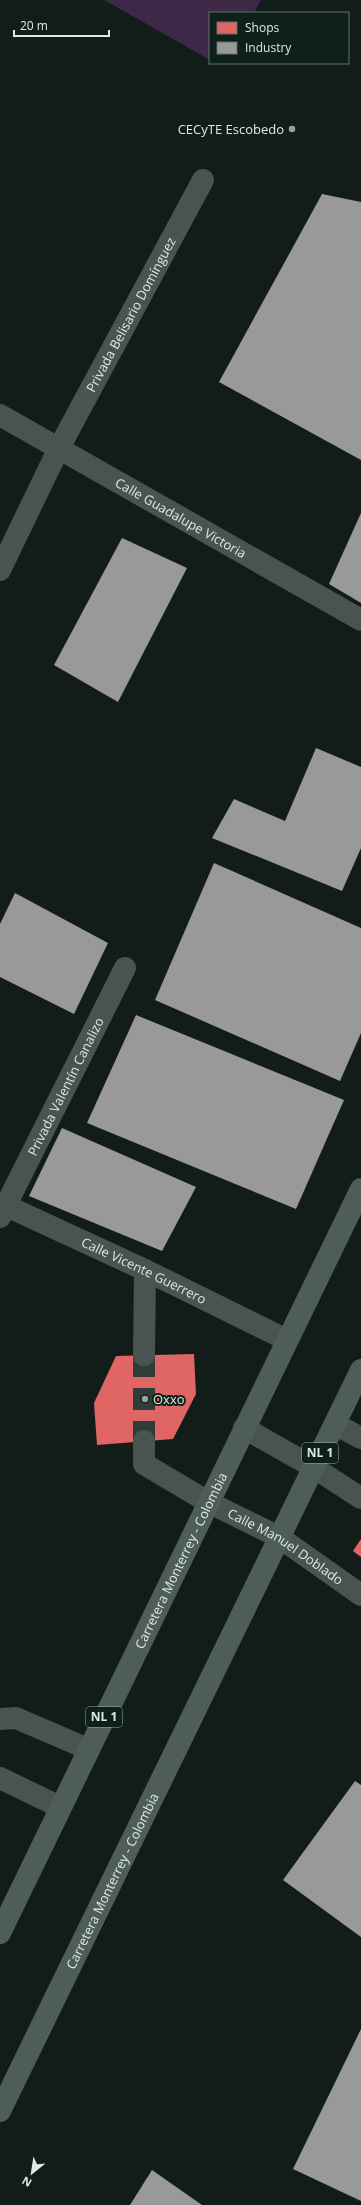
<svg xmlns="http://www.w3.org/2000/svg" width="361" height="2205" viewBox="0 0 361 2205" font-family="'Open Sans',sans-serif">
	<rect width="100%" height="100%" fill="#121c19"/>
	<path fill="#3d2848" d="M104,0h157l-7,13h-44v47z"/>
	<g fill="#e06666">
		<path d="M194,1354l2,40 -23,45 -76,6 -3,-42 22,-47z"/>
		<path d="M361,1539v18l-8,-6z"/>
	</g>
	<g fill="#999">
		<path d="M322,194l39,8v258l-142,-78z"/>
		<path d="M361,513v90l-32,-19z"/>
		<path d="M122,538l65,30 -69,134 -64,-37z"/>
		<path d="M316,748l45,19v81l-19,43 -130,-53 22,-39 51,22z"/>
		<path d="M214,863l147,65v105l-21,48 -185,-81z"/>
		<path d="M15,893l93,50 -34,71 -74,-37v-53z"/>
		<path d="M136,1015l208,85 -48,109 -209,-86z"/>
		<path d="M62,1128l134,59 -34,64 -133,-55z"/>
		<path d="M355,1781l6,4v152l-78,-57z"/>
		<path d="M361,2029v172l-68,-32z"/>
		<path d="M152,2170l50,35h-72z"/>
	</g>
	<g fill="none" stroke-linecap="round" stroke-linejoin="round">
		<path stroke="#313b38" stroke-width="22" stroke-dasharray="22 11" stroke-linecap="butt" d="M144,1355v86"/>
		<g stroke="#49534f" stroke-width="22">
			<path id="s1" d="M0,415l361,205"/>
			<path id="s2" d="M0,570l59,-122 144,-268"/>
			<path id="s3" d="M0,1203l145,67 142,70"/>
			<path id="s4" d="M0,1217l125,-249"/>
			<path d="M144,1355l1,-85"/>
			<path d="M335,1424l26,14"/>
			<path d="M244,1428l69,39 48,31"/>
			<path id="s5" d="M144,1441v23l64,38 71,35 82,58"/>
			<path d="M0,1719l16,-1 72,31"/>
			<path d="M0,1778l60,29"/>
		</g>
		<g stroke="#4f5d58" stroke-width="22">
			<path id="s6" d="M0,1933l361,-744"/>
			<path id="s7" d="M0,2111l361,-741"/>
		</g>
	</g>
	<g fill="#97a19e" stroke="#0e201a" stroke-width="1.5">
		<circle cx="292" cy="129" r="4"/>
		<circle cx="145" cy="1399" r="4"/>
	</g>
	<g text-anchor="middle" stroke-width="4" stroke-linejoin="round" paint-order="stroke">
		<g fill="#0e201a" stroke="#a0ada8" stroke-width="1">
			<rect x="302" y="1443" width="36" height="20" rx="3"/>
			<rect x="86" y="1707" width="36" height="20" rx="3"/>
		</g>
		<g font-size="12" font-weight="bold" fill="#dee9e5">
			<text x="320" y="1457">NL 1</text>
			<text x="104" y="1721">NL 1</text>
		</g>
		<g font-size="13" fill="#dee9e5" stroke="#0e201a" text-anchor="end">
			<text x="284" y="134">CECyTE Escobedo</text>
			<text x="153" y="1404" text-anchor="start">Oxxo</text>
		</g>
		<g font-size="13" fill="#dee9e5" stroke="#0e201a">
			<text dy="5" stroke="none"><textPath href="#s2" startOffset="287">Privada Belisario Domínguez</textPath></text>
			<text dy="5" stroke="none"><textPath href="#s1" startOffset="208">Calle Guadalupe Victoria</textPath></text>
			<text dy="5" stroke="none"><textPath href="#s4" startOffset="146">Privada Valentín Canalizo</textPath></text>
			<text dy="5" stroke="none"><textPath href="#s3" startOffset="159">Calle Vicente Guerrero</textPath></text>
			<text dy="5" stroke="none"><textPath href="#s5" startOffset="187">Calle Manuel Doblado</textPath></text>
			<text dy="5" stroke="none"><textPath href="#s6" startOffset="414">Carretera Monterrey - Colombia</textPath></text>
			<text dy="5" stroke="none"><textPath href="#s7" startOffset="256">Carretera Monterrey - Colombia</textPath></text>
		</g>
	</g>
	<rect x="209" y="12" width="140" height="52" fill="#0e201a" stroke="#61706b"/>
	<rect x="217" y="22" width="20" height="12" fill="#e06666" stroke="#61706b"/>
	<text x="245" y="32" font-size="12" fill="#dee9e5">Shops</text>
	<rect x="217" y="42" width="20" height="12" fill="#999999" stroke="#61706b"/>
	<text x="245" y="52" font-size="12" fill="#dee9e5">Industry</text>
	<g transform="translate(32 2173) rotate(210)" stroke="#0e201a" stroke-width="3" paint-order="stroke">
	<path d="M0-3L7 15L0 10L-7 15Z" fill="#dee9e5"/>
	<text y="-6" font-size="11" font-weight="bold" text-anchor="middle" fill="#dee9e5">N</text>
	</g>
	<path d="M14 30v6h95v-6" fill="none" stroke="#dee9e5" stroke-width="2"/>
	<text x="20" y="30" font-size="12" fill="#dee9e5" stroke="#0e201a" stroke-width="3" paint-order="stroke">20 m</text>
</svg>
